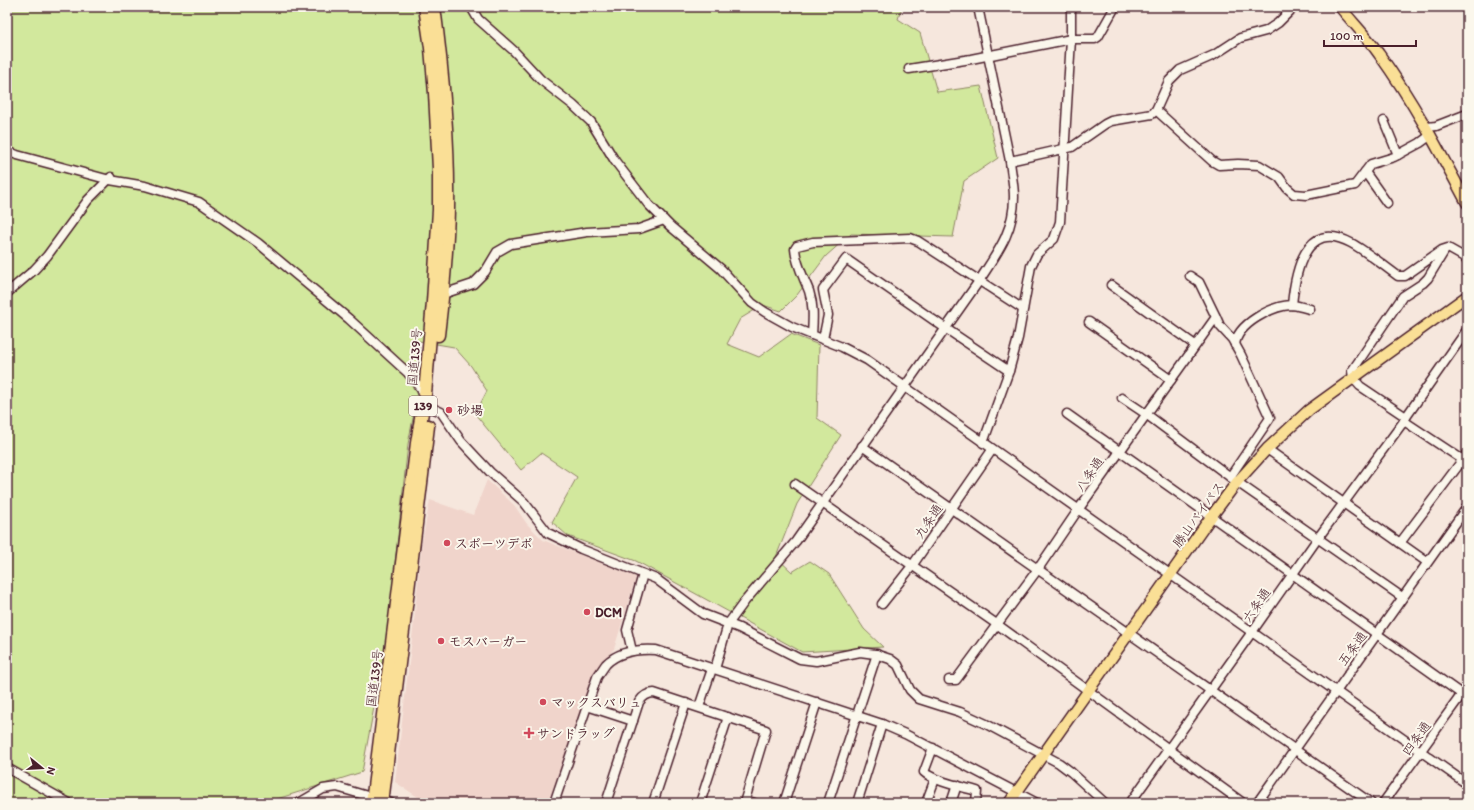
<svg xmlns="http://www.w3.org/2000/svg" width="1474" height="810" viewBox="0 0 1474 810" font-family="Itim,'Klee One',sans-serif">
	<rect width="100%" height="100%" fill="#f6e7dd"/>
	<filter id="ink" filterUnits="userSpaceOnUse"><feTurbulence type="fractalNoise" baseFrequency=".025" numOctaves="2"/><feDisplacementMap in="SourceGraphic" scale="8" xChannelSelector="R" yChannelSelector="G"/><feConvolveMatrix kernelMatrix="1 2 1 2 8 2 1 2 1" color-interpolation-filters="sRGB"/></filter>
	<g filter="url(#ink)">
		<path fill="#f0d4cb" d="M487,480l27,25 13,19 16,16 93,37 -22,72 -18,20 -48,134h-121l-32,-21 19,-161 8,-79 8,-42 43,15z"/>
		<path fill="#d2e89d" stroke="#8e8464" d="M7,7h895l-4,12 22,14 17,59 44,-6 17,72 -34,23 -11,56 -102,-3 -25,22 -29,39 -16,16 -18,-6 -23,14 -13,25 32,13 32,-23 28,11 -2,73 24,17 -44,69 -21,53 16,15 18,-11 19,13 35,55 19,18 -81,5 -166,-91 -68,-25 -16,-14 25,-45 -36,-24 -20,17 -46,-56 12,-23 -16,-25 -17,-19 -35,-6 -2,57 -9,46 -21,193 -25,135 -85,27 -2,4h-268z"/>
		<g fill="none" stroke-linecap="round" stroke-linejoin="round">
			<defs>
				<g id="minor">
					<path d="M471,7l7,12 36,32 27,29 32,25 18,17 24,39 33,43 22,22 51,43 31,34 13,9 27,15 50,20 25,13 600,424"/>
					<path d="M978,7l32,154 62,-14 33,-23 6,-3 41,-7 4,-4 13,-29 11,-11 34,-15 26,-17 26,-7 12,-8 16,-16"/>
					<path d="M909,69l62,-10 100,-20h24l3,-2 17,-30"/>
					<path d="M1156,110l56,51 7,4 19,-1 21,1 20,12 8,11 7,6 12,1 49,-10 16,-21 23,-7 26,-14 11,-8"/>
					<path d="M1384,121l14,34"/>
					<path d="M1427,127l9,-1 31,-12"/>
					<path d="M7,151l10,4 93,25 35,6 54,16 59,41 91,76 59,54 17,21 5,13 11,5 20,29 29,31 34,30 24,31 33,16 75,30 47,35 36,14 61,31 16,2 44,-9 15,2 15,5 8,6 12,25 9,9 41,13 26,12 73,39 12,9 34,31"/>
					<path d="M1365,172l22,31"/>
					<path d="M1111,285l84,60"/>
					<path d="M7,293l27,-23 13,-14 41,-56 23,-23"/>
					<path d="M443,294l30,-10 12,-12 12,-20 14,-8 76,-12 52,-3 25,-9"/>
					<path d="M1292,305c3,-32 13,-87 59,-62 15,8 33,23 47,33h7l37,-26 6,-2 16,9 3,4"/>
					<path d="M1216,317l4,9 12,13 9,16 29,63 -40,59"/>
					<path d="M1089,322l82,58"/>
					<path d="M812,335c1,-16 2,-29 -3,-44 -5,-13 -13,-27 -14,-42l2,-3 16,-4 97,-4 8,3 105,68"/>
					<path d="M823,339l5,-24 -5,-25 23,-31 99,69 64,43"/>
					<path d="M1235,345c2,-21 37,-39 56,-40 6,0 13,3 19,4"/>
					<path d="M1122,398l24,16 91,68 165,115"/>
					<path d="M1067,414l400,284"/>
					<path d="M1406,417l-46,-31 -7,-8 -1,-7 51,-75 20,-13 5,-5 17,-28"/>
					<path d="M1404,421l62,41"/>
					<path d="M983,443l26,-72 9,-33 13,-72 6,-12 17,-15 6,-17 11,-183v-32"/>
					<path d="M862,446l509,357"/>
					<path d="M1267,449l160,113"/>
					<path d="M795,484l203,141 245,178"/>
					<path d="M1400,543l67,-89"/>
					<path d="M882,604l30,-38 80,-116"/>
					<path d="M632,651l-5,-21 16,-56"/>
					<path d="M715,669l13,-45 17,-23 51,-60 183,-260c18,-28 35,-49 35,-84 0,-12 -3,-25 -4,-36"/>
					<path d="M949,680h7l82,-111 40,-59 138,-193 -17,-35 -9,-6"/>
					<path d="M587,706l46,15"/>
					<path d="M699,707l13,-38"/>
					<path d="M933,748l-9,24c9,9 39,15 53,19l-1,12"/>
					<path d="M7,768l62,35"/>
					<path d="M745,800l9,3"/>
					<path d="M299,803l24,-14 14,-2 54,16"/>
					<path d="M554,803l43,-126c3,-4 6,-9 9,-13 13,-13 33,-15 50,-14l226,74 23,10 132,69"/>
					<path d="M606,803l33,-101c4,-6 8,-9 15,-9l112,37 -22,73"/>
					<path d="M653,803l33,-100"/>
					<path d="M700,803l28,-86"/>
					<path d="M784,803l33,-101"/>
					<path d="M828,803l49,-149"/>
					<path d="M857,803l25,-79"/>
					<path d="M926,803l9,-24"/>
					<path d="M951,803l6,-18"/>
					<path d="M1130,803l122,-171 66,-94 86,-117 2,-4 61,-87"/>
					<path d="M1257,803l210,-296"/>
					<path d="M1383,803l84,-116"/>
				</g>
				<g id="major">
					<path d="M1340,7c13,16 28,31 39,47 34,47 61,98 88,149"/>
					<path d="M1009,803l202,-286 26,-35 30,-33 42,-39 158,-114"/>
				</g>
				<g id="highway">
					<path d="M434,7c9,67 15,135 14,203 -1,42 -5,83 -10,125"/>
					<path d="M372,803l45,-360 8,-49 8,-92 6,-92v-41l-4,-76 -4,-45 -6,-41"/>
					<path d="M382,803l46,-377"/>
				</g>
			</defs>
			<use href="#minor" stroke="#4a1f2b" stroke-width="11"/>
			<use href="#major" stroke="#4a1f2b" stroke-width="13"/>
			<use href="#highway" stroke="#4a1f2b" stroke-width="15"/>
			<use href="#minor" stroke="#fbf7ec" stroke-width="8"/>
			<use href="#major" stroke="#fadf96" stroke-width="10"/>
			<use href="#highway" stroke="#fadf96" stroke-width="12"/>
		</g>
	</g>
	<g fill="#d1495b" stroke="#fbf7ec" stroke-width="1.5">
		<circle cx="449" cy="410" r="4"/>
		<circle cx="447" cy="543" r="4"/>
		<circle cx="587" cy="612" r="4"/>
		<circle cx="441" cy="641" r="4"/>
		<circle cx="543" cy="702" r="4"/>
		<path d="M527 727h4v4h4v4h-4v4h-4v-4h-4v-4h4z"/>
	</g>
	<g text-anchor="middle" stroke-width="4" stroke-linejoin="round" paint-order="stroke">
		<rect fill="#fbf7ec" stroke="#7f6065" stroke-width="1" x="409" y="396" width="28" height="20" rx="3"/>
		<g font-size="12" font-weight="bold" fill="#4a1f2b">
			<text x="423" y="410">139</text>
		</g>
		<g font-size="13" fill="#4a1f2b" stroke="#fbf7ec">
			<text transform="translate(414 357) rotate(-85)" y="5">国道139号</text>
			<text transform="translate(1089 474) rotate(-55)" y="5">八条通</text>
			<text transform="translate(1198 514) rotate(-54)" y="5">勝山バイパス</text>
			<text transform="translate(928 521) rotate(-55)" y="5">九条通</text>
			<text transform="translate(1256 605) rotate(-55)" y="5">六条通</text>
			<text transform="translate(1352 648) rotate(-54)" y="5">五条通</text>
			<text transform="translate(374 678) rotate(-83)" y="5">国道139号</text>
			<text transform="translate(1416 738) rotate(-54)" y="5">四条通</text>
		</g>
		<g font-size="13" font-weight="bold" fill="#4a1f2b" stroke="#fbf7ec" text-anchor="start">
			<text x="457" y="415">砂場</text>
			<text x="455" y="548">スポーツデポ</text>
			<text x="595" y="617">DCM</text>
			<text x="449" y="646">モスバーガー</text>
			<text x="551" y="707">マックスバリュ</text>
			<text x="537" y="738">サンドラッグ</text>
		</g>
	</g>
	<rect width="1474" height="810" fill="none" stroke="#fbf7ec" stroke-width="24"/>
	<rect x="12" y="12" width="1450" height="786" fill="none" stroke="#4a1f2b" stroke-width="1.5" filter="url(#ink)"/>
	<g transform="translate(42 768) rotate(108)" stroke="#fbf7ec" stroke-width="3" paint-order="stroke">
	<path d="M0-3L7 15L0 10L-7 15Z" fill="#4a1f2b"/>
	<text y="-6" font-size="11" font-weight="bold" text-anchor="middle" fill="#4a1f2b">N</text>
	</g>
	<path d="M1324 40v6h92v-6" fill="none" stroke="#4a1f2b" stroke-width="2"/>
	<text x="1330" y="40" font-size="12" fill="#4a1f2b" stroke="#fbf7ec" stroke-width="3" paint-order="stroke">100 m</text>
</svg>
